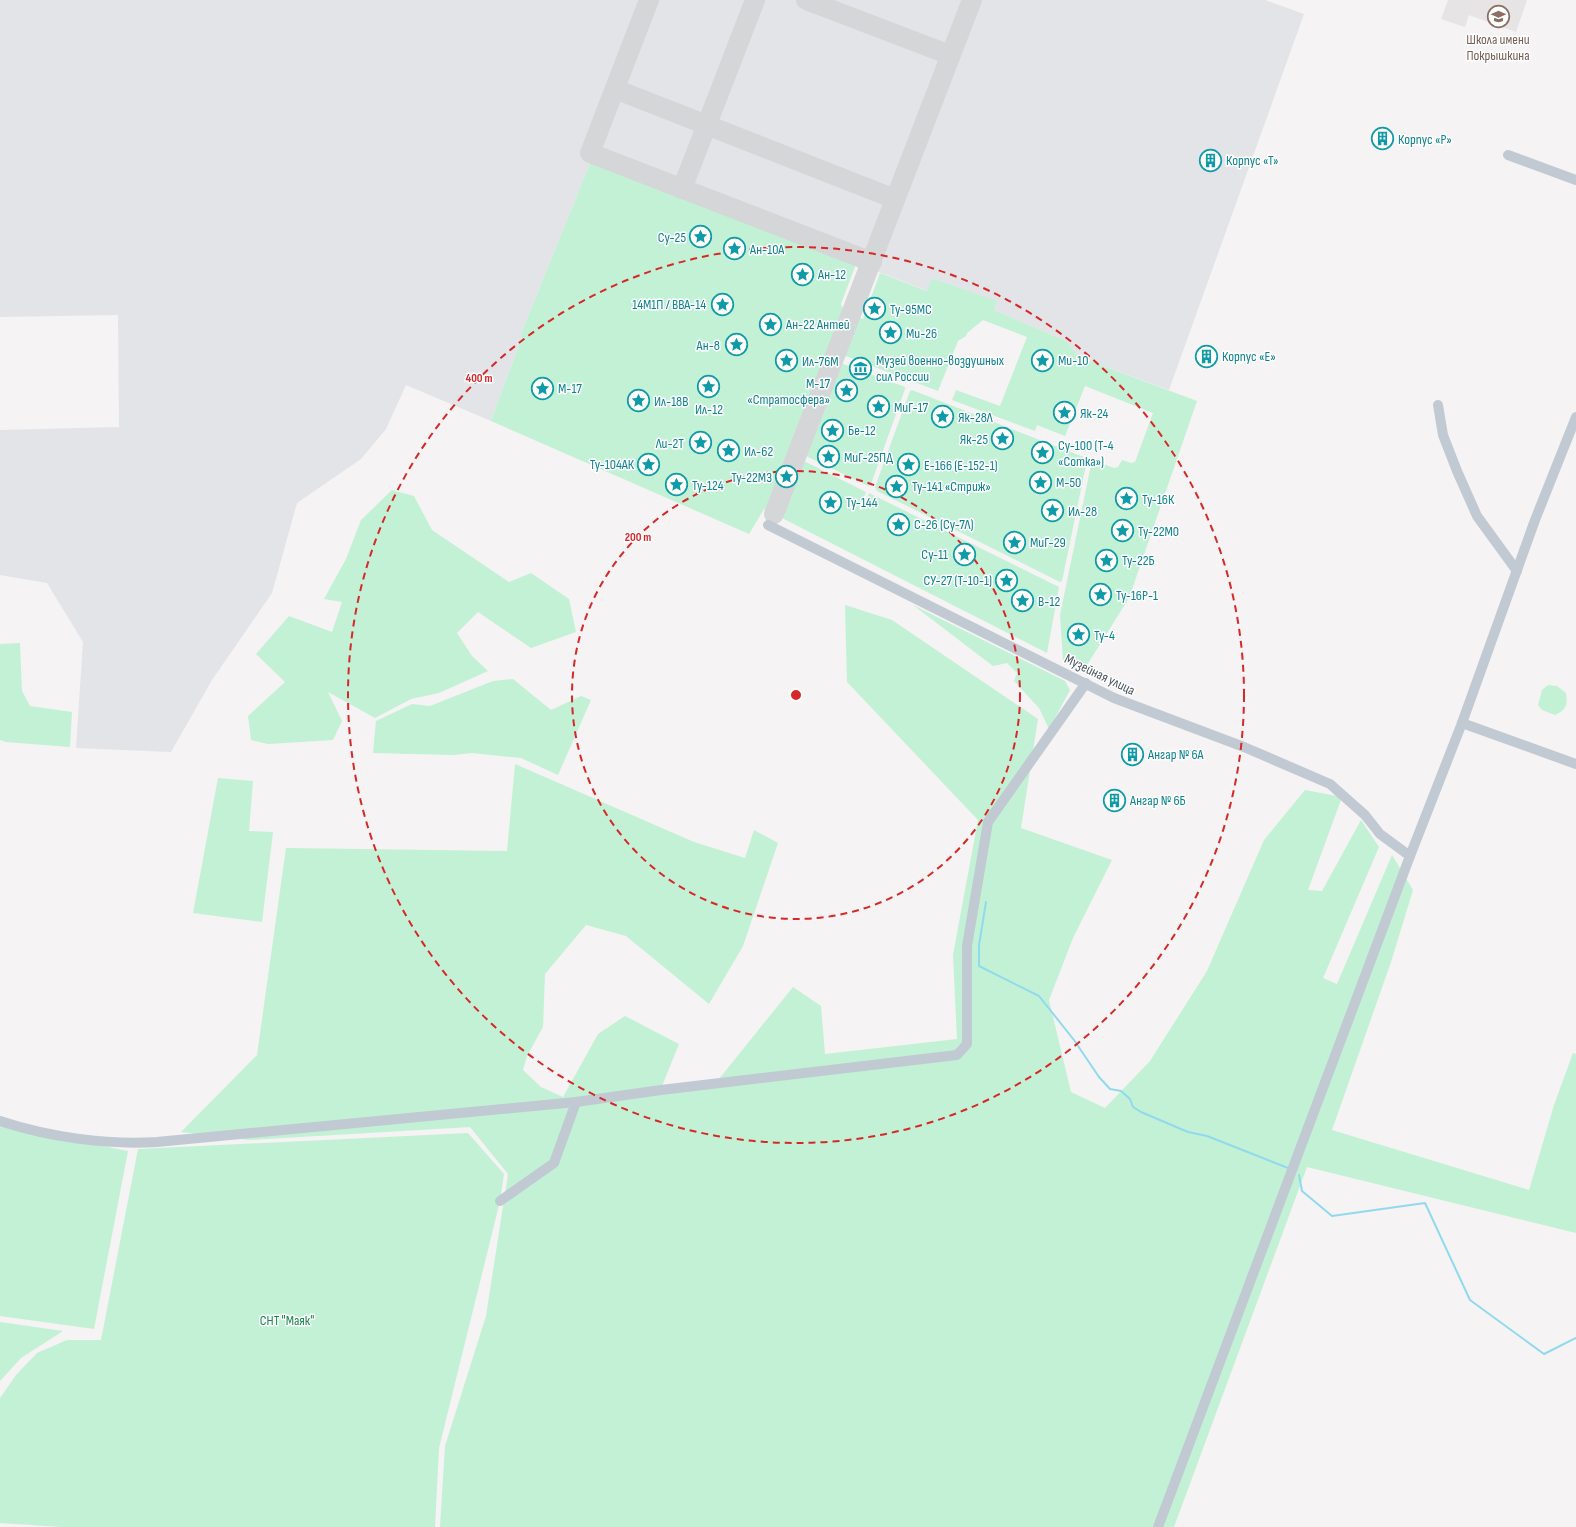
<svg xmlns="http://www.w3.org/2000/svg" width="1576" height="1527" viewBox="0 0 1576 1527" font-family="'Sofia Sans Condensed',sans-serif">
	<rect width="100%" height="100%" fill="#f5f3f3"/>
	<path fill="#e6e4e5" d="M1448,0h79l-11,32 -47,-17 -4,12 -24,-8z"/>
	<path fill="#e2e4e7" d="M0,0h1265l39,14 -135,376 -90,-33 -13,-16 -72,-31 2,-9 -64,-23 -4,13 -337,-130 -70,173 1,3 -31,84 -85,-36 -20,44 -25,30 -64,44 -25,90 -60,87 -41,72 -95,-4 7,-106 -36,-59 -47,-8v-145l119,-3 -1,-112 -118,2z"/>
	<g fill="#c3f1d5">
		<path d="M591,161l265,103 -15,40 3,8 -76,199 -4,-2 -15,25 -258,-113 31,-84 -1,-3z"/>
		<path d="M880,273l47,18 5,-13 65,23 -3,9 72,31 13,16 118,44 -68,197 -42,67 -5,5 -19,-9 -3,-46 32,-155 22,8 4,-1 4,-7 9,3 4,-1 18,-49 -68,-27 -20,50 -28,-11 -2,6 -83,-31 4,-10 44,16 27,-69 -44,-17 -16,13 -1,3 -8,5 -20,50 -95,-36 14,-38 6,2z"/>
		<path d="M841,363l64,24v2l-34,95 -3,2 -64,-31v-2l35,-89z"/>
		<path d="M912,390l174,68 1,2 -25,121 -2,1 -183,-91 -2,-4 35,-96z"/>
		<path d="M802,460l64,32 -7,17 3,1 7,-17 190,94 -12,66 -267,-136z"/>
		<path d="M392,490l22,6 18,34 77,52 22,-9 38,26 7,33 -45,16 -53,-36 -21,21 15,23 16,15 -49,22 -28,6 -36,19 -47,-26 14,29 -9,19 -65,4 -17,-4 -3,-24 37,-34 -29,-28 33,-38 43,16 10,-30 -18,-3 22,-40 15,-39z"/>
		<path d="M845,605l47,15 146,99 -17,109 91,32 -39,78 -24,62 22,92 34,16 45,-47 57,-90 57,-131 41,-50 37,7 -34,93 14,1 39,-71 18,27 -56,131 14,6 55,-129 21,35 -22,72 -59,168 197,60 25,-85 19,-52 3,1v179l-269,-66 -133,360h-734l5,-81 41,-130 22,-142 -38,-47 -221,13 -68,-8 76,-77 29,-207 221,3 8,-87 179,78 51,16 9,-28 24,13 -35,103 -34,58 -83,-68 -40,-11 -41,49 -2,53 -16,29 -4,14 18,17 22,10 35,-63 27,-18 54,28 -17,42 57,-7 74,-92 28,19 4,48 132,-15 -4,-84 25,-135 -131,-138z"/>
		<path d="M913,605l152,76 5,9 -21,39 -10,-21 -25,-27 3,-8 -10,-10 -14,3z"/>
		<path d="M20,643l2,48 8,15 42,6 -2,35 -64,-5 -6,-2v-96z"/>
		<path d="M513,679l38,31 30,-14 10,4 -33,75 -37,-17 -49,-5 -18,2 -81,-2 3,-32 36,-17 18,2 63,-25z"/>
		<path d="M1548,685l9,1 9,7c2,12 0,17 -11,22l-13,-5 -4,-5 4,-15z"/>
		<path d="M218,778l35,3 -4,50 24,1 -11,90 -69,-9z"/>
		<path d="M0,1126l128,25 -34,178 -94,-13z"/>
		<path d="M468,1133l36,41 -4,27 -61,247 -4,79h-373l-62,-4v-125l16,-23 21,-22 30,-13h34l37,-191z"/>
		<path d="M0,1322l63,9 -42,27 -21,23z"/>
	</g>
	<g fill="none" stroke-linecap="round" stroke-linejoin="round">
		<g stroke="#90daee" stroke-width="2">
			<path d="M986,902l-7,43v21l60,30 35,44 25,37 11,12 11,2 9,8 3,8 8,5 47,20 19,4 81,32"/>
			<path d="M1299,1175l3,16 30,25 93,-13 45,97 74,54 32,-16"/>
		</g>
		<g stroke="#d5d6d8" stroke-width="20">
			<path d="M649,0l-59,153 282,109"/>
			<path d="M806,0l144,55"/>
			<path d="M615,89l280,110"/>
			<path d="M682,189l73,-189"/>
			<path d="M774,514c67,-171 131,-343 198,-514"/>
		</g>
		<g stroke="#c1cad2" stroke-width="10">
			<path d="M1508,155l68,25"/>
			<path d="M1438,405l5,30 14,36 20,45 40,55"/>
			<path d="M768,525l346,173 130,49 86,37 35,31 15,19 30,22"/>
			<path d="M1462,723l114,41"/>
			<path d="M0,1121c49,16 105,24 157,21l419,-40 85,-12 296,-35 10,-11v-98l21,-124 98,-139"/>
			<path d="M500,1201l54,-38 22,-61"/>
			<path d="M1158,1527l252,-671 52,-133 73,-203 41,-103"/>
		</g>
	</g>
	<g fill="none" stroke="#d62828" stroke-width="2" stroke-dasharray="7 5">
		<circle cx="796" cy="695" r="224"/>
		<circle cx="796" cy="695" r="448"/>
	</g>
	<defs>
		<symbol id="school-ring" viewBox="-11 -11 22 22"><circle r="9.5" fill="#fff" stroke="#8d6e63" stroke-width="1.5"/><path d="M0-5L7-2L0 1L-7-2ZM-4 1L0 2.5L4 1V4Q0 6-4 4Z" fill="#8d6e63"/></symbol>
		<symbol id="building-ring" viewBox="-11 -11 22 22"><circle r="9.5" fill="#fff" stroke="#0f9aa8" stroke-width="1.5"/><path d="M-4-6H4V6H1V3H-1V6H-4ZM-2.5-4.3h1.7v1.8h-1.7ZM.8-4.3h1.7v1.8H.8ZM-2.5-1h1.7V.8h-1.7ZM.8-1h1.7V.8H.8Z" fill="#0f9aa8"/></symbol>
		<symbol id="sight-ring" viewBox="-11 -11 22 22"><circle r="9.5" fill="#fff" stroke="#0f9aa8" stroke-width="1.5"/><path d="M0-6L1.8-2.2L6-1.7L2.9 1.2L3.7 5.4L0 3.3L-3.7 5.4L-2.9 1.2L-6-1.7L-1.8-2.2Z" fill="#0f9aa8"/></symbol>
		<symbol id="museum-ring" viewBox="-11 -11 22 22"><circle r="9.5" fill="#fff" stroke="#0f9aa8" stroke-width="1.5"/><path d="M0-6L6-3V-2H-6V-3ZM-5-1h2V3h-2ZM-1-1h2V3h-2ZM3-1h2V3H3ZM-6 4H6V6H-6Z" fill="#0f9aa8"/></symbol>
	</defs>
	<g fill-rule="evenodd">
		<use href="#school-ring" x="1486" y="4" width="25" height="25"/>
		<use href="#building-ring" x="1370" y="126" width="25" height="25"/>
		<use href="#building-ring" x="1198" y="148" width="25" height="25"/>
		<use href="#sight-ring" x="688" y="224" width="25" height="25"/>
		<use href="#sight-ring" x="722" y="236" width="25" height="25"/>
		<use href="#sight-ring" x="790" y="262" width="25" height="25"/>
		<use href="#sight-ring" x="710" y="292" width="25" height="25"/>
		<use href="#sight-ring" x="862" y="296" width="25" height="25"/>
		<use href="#sight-ring" x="758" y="312" width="25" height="25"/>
		<use href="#sight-ring" x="878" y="320" width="25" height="25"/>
		<use href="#sight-ring" x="724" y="332" width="25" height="25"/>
		<use href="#building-ring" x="1194" y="344" width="25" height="25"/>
		<use href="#sight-ring" x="1030" y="348" width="25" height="25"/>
		<use href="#sight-ring" x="774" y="348" width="25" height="25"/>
		<use href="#museum-ring" x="848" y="356" width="25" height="25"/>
		<use href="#sight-ring" x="696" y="374" width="25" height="25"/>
		<use href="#sight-ring" x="530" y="376" width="25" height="25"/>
		<use href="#sight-ring" x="834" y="378" width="25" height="25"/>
		<use href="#sight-ring" x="626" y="388" width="25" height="25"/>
		<use href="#sight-ring" x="866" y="394" width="25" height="25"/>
		<use href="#sight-ring" x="1052" y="400" width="25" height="25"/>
		<use href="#sight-ring" x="930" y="404" width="25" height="25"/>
		<use href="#sight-ring" x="820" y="418" width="25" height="25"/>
		<use href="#sight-ring" x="990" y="426" width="25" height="25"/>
		<use href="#sight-ring" x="688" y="430" width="25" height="25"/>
		<use href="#sight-ring" x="716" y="438" width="25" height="25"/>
		<use href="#sight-ring" x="1030" y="440" width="25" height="25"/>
		<use href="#sight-ring" x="816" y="444" width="25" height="25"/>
		<use href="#sight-ring" x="636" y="452" width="25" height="25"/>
		<use href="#sight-ring" x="896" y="452" width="25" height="25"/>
		<use href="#sight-ring" x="774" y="464" width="25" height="25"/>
		<use href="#sight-ring" x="1028" y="470" width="25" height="25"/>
		<use href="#sight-ring" x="664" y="472" width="25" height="25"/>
		<use href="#sight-ring" x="884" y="474" width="25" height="25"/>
		<use href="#sight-ring" x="1114" y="486" width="25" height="25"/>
		<use href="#sight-ring" x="818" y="490" width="25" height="25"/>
		<use href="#sight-ring" x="1040" y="498" width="25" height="25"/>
		<use href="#sight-ring" x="886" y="512" width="25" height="25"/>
		<use href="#sight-ring" x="1110" y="518" width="25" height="25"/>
		<use href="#sight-ring" x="1002" y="530" width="25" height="25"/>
		<use href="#sight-ring" x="952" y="542" width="25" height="25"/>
		<use href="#sight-ring" x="1094" y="548" width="25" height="25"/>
		<use href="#sight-ring" x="994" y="568" width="25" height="25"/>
		<use href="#sight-ring" x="1088" y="582" width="25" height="25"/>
		<use href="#sight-ring" x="1010" y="588" width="25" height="25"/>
		<use href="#sight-ring" x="1066" y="622" width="25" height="25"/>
		<use href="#building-ring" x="1120" y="742" width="25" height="25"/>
		<use href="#building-ring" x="1102" y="788" width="25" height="25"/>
	</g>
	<g text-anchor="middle" stroke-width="3" stroke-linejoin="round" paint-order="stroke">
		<g font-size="14" fill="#785e54" stroke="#fff">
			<text x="1498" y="44">Школа имени<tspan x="1498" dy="16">Покрышкина</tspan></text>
		</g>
		<g font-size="14" fill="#0d838f" stroke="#fff" text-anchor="start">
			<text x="1398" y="144">Корпус «Р»</text>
			<text x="1226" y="165">Корпус «Т»</text>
			<text x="686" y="242" text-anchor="end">Су-25</text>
			<text x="750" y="254">Ан-10А</text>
			<text x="818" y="279">Ан-12</text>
			<text x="706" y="309" text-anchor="end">14М1П / ВВА-14</text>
			<text x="890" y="314">Ту-95МС</text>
			<text x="786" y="329">Ан-22 Антей</text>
			<text x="906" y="338">Ми-26</text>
			<text x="720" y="350" text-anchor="end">Ан-8</text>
			<text x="1222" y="361">Корпус «Е»</text>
			<text x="876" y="365">Музей военно-воздушных<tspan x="876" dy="16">сил России</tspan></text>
			<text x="1058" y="365">Ми-10</text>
			<text x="802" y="366">Ил-76М</text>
			<text x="830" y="388" text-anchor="end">М-17<tspan x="830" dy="16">«Стратосфера»</tspan></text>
			<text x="558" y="393">М-17</text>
			<text x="654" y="406">Ил-18В</text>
			<text x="894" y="412">МиГ-17</text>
			<text x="709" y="414" text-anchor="middle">Ил-12</text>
			<text x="1080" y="418">Як-24</text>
			<text x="958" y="422">Як-28Л</text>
			<text x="848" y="435">Бе-12</text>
			<text x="988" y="444" text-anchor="end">Як-25</text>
			<text x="684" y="448" text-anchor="end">Ли-2Т</text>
			<text x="1058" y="450">Су-100 (Т-4<tspan x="1058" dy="16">«Сотка»)</tspan></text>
			<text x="744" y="456">Ил-62</text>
			<text x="844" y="462">МиГ-25ПД</text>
			<text x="634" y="469" text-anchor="end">Ту-104АК</text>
			<text x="924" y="470">Е-166 (Е-152-1)</text>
			<text x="772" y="482" text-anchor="end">Ту-22М3</text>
			<text x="1056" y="487">М-50</text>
			<text x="692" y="490">Ту-124</text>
			<text x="912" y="491">Ту-141 «Стриж»</text>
			<text x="1142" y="504">Ту-16К</text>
			<text x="846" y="507">Ту-144</text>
			<text x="1068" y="516">Ил-28</text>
			<text x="914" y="529">С-26 (Су-7Л)</text>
			<text x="1138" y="536">Ту-22М0</text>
			<text x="1030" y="547">МиГ-29</text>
			<text x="948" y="559" text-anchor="end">Су-11</text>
			<text x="1122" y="565">Ту-22Б</text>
			<text x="992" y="585" text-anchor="end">СУ-27 (Т-10-1)</text>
			<text x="1116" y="600">Ту-16Р-1</text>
			<text x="1038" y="606">В-12</text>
			<text x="1094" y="640">Ту-4</text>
			<text x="1148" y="759">Ангар № 6А</text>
			<text x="1130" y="805">Ангар № 6Б</text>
		</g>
		<g font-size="14" fill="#4a5661" stroke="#fff">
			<text transform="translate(1100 674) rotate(26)" y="5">Музейная улица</text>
		</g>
		<g font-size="14" fill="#17864f" stroke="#fff">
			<text x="287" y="1325">СНТ "Маяк"</text>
		</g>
	</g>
	<circle cx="796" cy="695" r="6" fill="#d62828" stroke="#fff" stroke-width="2"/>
	<g font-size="12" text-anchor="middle" font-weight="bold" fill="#d62828" stroke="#fff" stroke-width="3" stroke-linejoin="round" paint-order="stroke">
		<text x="479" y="382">400 m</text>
		<text x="638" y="541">200 m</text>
	</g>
</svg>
